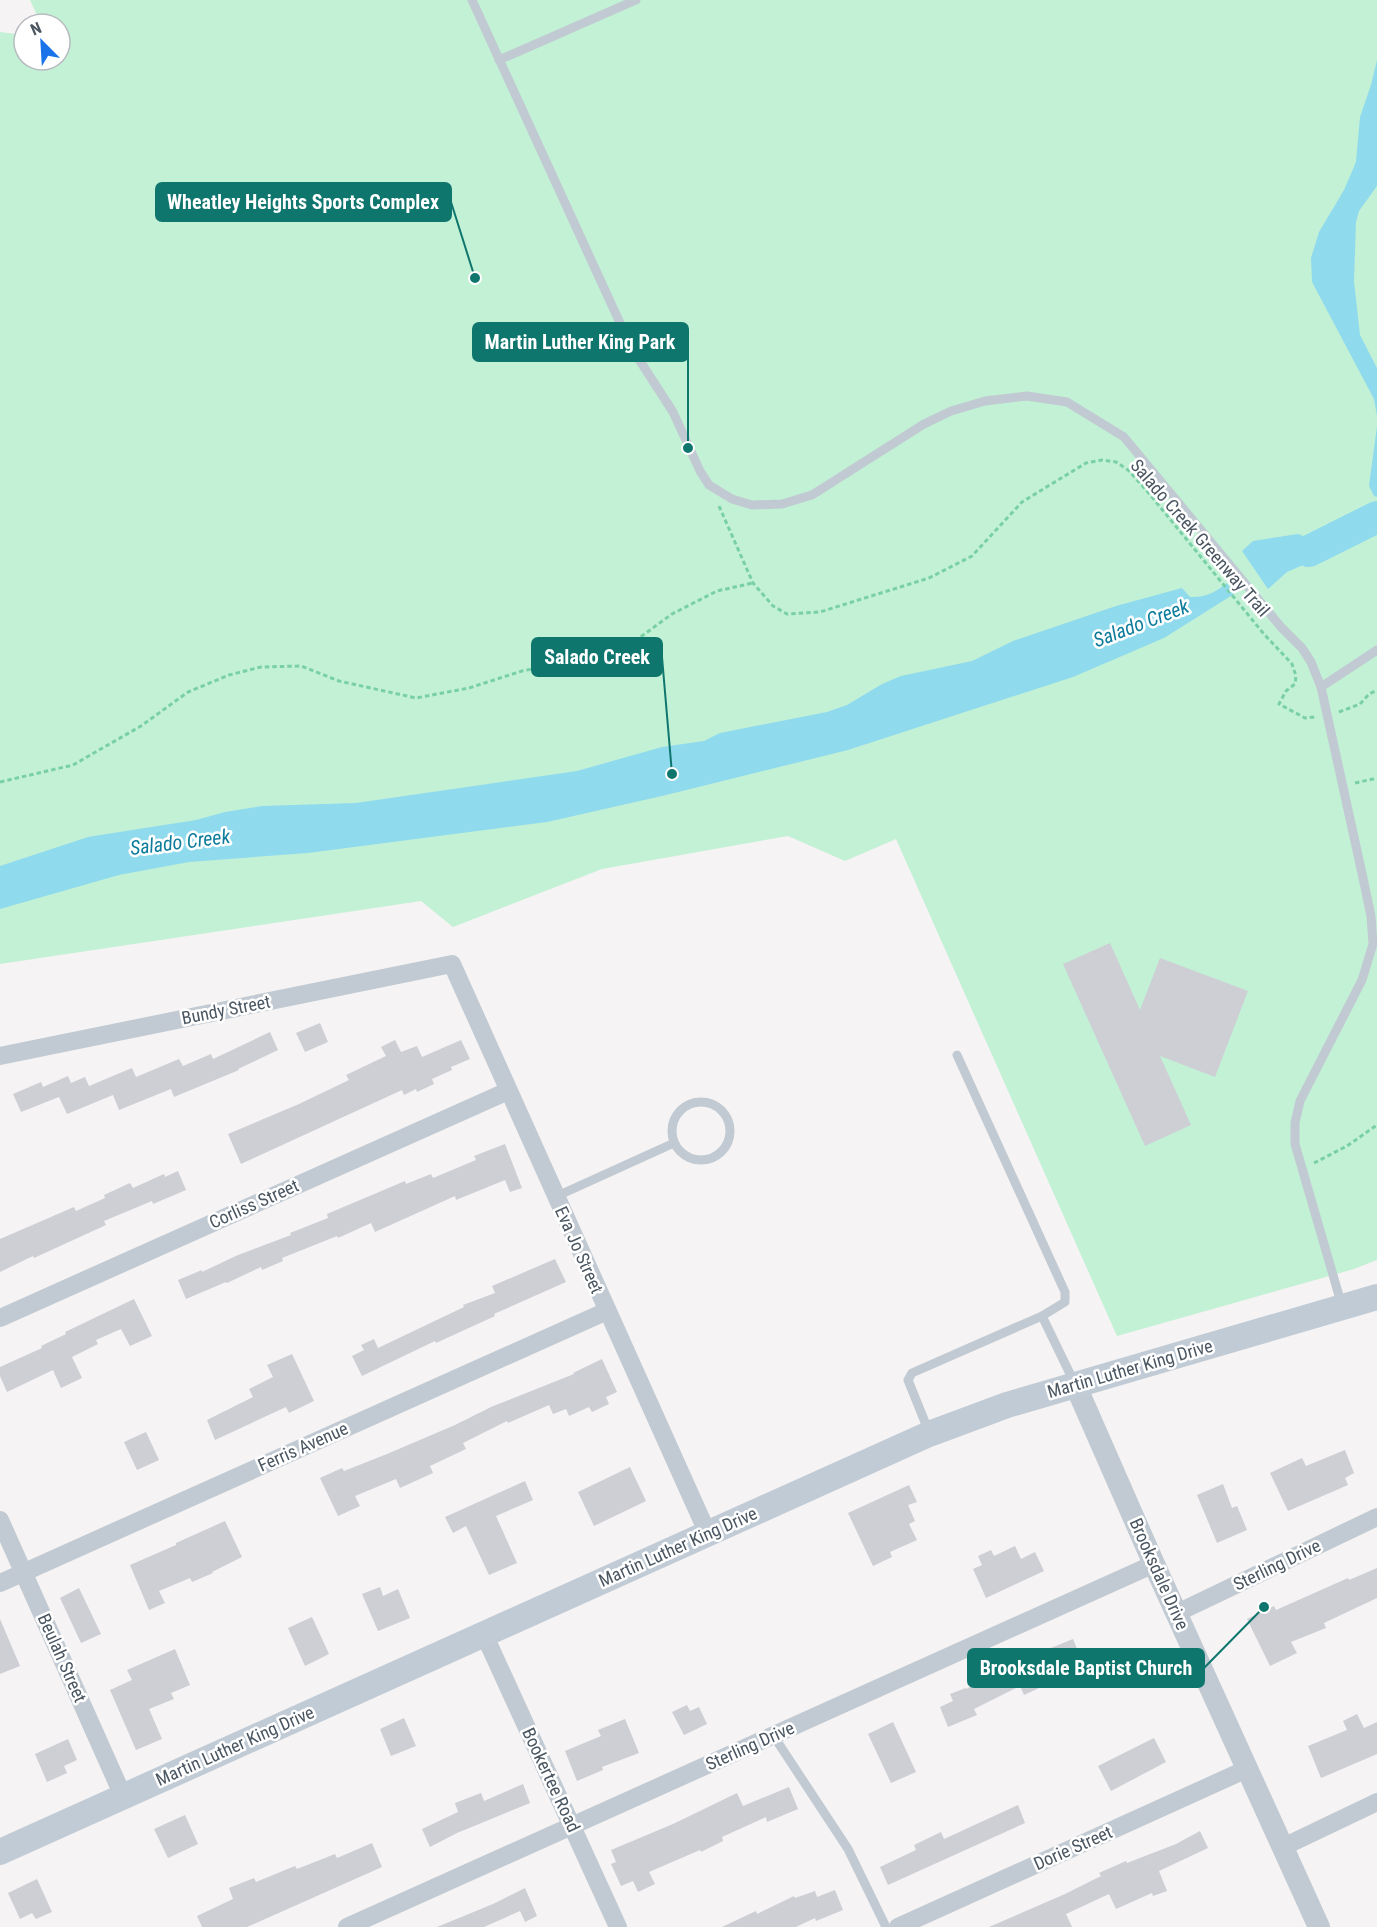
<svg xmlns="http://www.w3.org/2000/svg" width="1377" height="1927" viewBox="0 0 1377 1927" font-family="'Roboto Condensed',sans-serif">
	<rect width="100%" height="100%" fill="#f5f3f3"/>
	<path fill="#c3f1d5" d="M30,0h1347v1260l-23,9 -237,67 -221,-497 -51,22 -57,-25 -186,33 -149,58 -32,-26 -421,63v-932l24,3v25h36v-36h-19z"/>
	<g fill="#90daee">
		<path d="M1377,60v126l-18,25 -3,11 -2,59 6,54 17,33v48l-3,-17 -62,-117 -1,-24 8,-26 25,-42 12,-28 4,-45 11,-32z"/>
		<path d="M1377,426v71l-3,-1 -5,-10z"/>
		<path d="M1377,519v11l-12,8 -78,34 -19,17 -26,-38 11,-10 45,-7 18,7 48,-15z"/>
		<path d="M1227,583l7,11 -70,44 -91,39 -225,73 -186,46 -115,26 -239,31 -119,9 -70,13 -119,34v-43l88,-29 108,-17 29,-8 37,-6 94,-3 221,-32 85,-24 42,-6 16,-8 107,-21 20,-7 35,-21 19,-8 71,-15 41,-20 103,-35 66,-18 8,9c16,1 25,-5 37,-14z"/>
	</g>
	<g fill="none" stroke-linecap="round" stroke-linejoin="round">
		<path stroke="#90daee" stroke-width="32" d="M1309,551l68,-34"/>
	</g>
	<g fill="#cdcfd5">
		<path d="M1110,943l30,67 20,-52 88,33 -33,86 -55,-21 31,69 -46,21 -82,-182z"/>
		<path d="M320,1023l8,19 -23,10 -9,-19z"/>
		<path d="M270,1032l8,18 -40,19 1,1 -65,27 -3,-8 -52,21 -6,-15 -46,19 -8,-17 -38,15 -8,-18 28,-12 2,5 25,-11 3,7 14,-6 4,9 43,-18 4,9 43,-18 4,7 28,-12 2,5z"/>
		<path d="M395,1040l6,12 16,-6 5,11 39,-17 9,19 -19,8 1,3 -20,9 2,5 -17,8 -1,-3 -12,6 -2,-5 -161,74 -13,-30 71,-30 50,-24 -3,-5 40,-19 -5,-9z"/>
		<path d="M505,1144l17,44 -12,4 -5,-12 -49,20 -1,-4 -80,36 -4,-9 -33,15 -1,-2 -55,22 1,3 -21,9 -1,-3 -34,16 -1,-1 -40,17 -8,-19 24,-10v2l36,-17 53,-20 -1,-2 38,-15 -1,-4 78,-33 1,3 25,-10 2,4 43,-18 -2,-4z"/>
		<path d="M178,1171l8,19 -33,14 -1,-3 -48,20 2,4 -72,33 -1,-2 -33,16v-33l74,-32 2,4 29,-13 -1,-3 26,-12 3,5 31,-14 1,3z"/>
		<path d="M555,1259l11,23 -72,32 1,2 -59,27 -1,-2 -73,35 -10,-20 12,-6 -3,-5 13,-6 4,9 86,-41 -1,-2 32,-12 -3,-7z"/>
		<path d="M134,1299l18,37 -22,10 -9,-17 -25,11 2,4 -26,13 10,21 -21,10 -8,-18 -46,22 -7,-16v-9l42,-19 -1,-2 25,-12 -1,-2z"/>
		<path d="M292,1354l22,47 -25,12 -3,-6 -71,33 -8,-20 46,-23 -4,-8 24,-12 -6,-12z"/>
		<path d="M602,1359l15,33 -11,5 3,7 -17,8 -3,-5 -20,9 -3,-7 -13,5 -4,-9 -41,18 -1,-2 -44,22 3,6 -36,17 3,7 -33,15 -4,-9 -41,17 5,10 -22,10 -18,-38 22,-10 2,3 43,-17 68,-29 36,-18 83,-33 -1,-1z"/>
		<path d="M146,1432l13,28 -22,10 -13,-28z"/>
		<path d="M1345,1450l9,23 -9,5 3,7 -60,26 -18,-38 32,-15 4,8z"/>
		<path d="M630,1467l16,34 -52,25 -16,-34z"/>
		<path d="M525,1481l8,19 -37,16 21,47 -28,12 -23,-49 -13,7 -8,-16z"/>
		<path d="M1223,1484l9,24 5,-2 10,24 -30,13 -20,-48z"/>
		<path d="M909,1485l8,17 -9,3 7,16 -6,3 8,16 -27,12 2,5 -19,9 -25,-53z"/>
		<path d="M225,1521l17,36 -30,15 1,1 -21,9 -2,-4 -31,13 6,12 -16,7 -19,-45 46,-20v-2z"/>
		<path d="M1015,1546l6,13 14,-7 9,19 -58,27 -13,-29 9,-4 -4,-9 13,-6 3,6z"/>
		<path d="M1377,1568v30l-53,25 2,5 -35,14 6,11 -27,13 -23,-47 27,-13 2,4 72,-32 1,2z"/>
		<path d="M380,1587l3,9 15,-7 12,29 -32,13 -16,-37z"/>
		<path d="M79,1588l22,46 -20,9 -21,-45z"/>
		<path d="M312,1617l17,37 -24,12 -17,-38z"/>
		<path d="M0,1619l20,47 -20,8z"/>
		<path d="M1073,1639l9,22 -46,20 3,7 -15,7 -4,-9 -46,23 3,6 -29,12 -8,-20 13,-6 -3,-7 16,-6v1l80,-39z"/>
		<path d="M175,1649l15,36 -19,8 3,6 -25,10 13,30 -26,11 -26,-60 22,-10 -5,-10z"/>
		<path d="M687,1705l3,6 9,-4 8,17 -23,11 -12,-23z"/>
		<path d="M1357,1714l7,14 13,-6v32l-56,24 -13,-32 39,-16 -4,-9z"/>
		<path d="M404,1718l12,28 -25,10 -11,-27z"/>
		<path d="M625,1719l14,34 -37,14 1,3 -26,11 -12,-30 36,-15 -3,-6z"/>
		<path d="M893,1722l23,50 -25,11 -23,-49z"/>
		<path d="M1154,1738l12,24 -55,29 -13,-25z"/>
		<path d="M68,1739l9,21 -13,6 3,7 -20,9 -12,-28z"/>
		<path d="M523,1784l7,19 -73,30 -27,14 -8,-18 36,-17 -3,-9 26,-10 3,8z"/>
		<path d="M789,1787l9,22 -31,13 -1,-5 -44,20 1,4 -22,11 -1,-2 -51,22 6,12 -17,8 -5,-11 -12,5 -10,-22 5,-2 -5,-12 62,-26 64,-31 6,13z"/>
		<path d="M1018,1805l7,18 -137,62 -8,-18 36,-17 -2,-5 27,-13 3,7z"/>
		<path d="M185,1815l13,29 -30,14 -14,-29z"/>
		<path d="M1200,1831l8,17 -49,23 8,20 -14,5 -1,-3 -36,16 -7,-15 -43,20 6,13h-83l76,-33 36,-18 -2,-3 27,-12 1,2 49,-19z"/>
		<path d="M372,1843l10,24 -135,60h-45l-5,-11 36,-17 -4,-11 25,-10 2,4 39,-16 2,3 38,-15 2,4z"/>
		<path d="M37,1879l15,33 -16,7 -4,-6 -12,6 -12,-26z"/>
		<path d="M525,1888l12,28 -12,6 -5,-11 -36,16h-47l56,-23z"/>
		<path d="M835,1890l8,20 -27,11 -1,-3 -19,9h-74l34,-16 1,3 37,-18 1,2 20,-7 2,6z"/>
	</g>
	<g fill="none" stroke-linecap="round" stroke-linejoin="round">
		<g stroke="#7ad0a6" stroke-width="3" stroke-dasharray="4.5 3" stroke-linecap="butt">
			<path d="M719,506l34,77 20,23 14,8 33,-2 109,-34 43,-22 50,-54 64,-39 16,-3 14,2 12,8 19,21 116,142 29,31 4,12 -1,8 -9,7 -7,13 26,14 10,-1"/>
			<path d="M1339,712l21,-8 9,-10 8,-4"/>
			<path d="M0,782l73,-17 68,-39 47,-34 41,-17 32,-8 40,-1 38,15 77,17 53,-10 53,-17 62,-12 51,-18 37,-27 45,-23 36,-8"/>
			<path d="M1355,783l22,-5"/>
			<path d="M1314,1163l33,-17 30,-21"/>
		</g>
		<g stroke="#c1cad2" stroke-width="9">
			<path d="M472,0l159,347 42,65 27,59 9,14 23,14 20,6 30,-1 30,-9 112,-71 27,-13 34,-10 42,-5 40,6 57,35 157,190 21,21 9,14 10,25 42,191 8,38 2,28 -11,36 -62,121 -5,22v21l47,162"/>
			<path d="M499,60l137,-60"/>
			<path d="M1321,687l56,-37"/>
			<circle cx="701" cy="1131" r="29"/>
			<path d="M555,1197l119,-54"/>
			<path d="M1042,1316l32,66"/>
			<path d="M929,1432l-21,-52 4,-7 130,-57 23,-14v-10l-108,-237"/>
			<path d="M773,1735l75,114 38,78"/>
		</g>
		<g stroke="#c1cad2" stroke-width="18">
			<path d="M0,1056l452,-92 256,570"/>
			<path d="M0,1318l508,-227"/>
			<path d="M0,1520l123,276"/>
			<path d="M0,1583l607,-272"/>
			<path d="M1177,1613l200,-96"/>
			<path d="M484,1634l134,293"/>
			<path d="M1283,1847l94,-45"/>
			<path d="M347,1927l807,-363"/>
			<path d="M898,1927l349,-158"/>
		</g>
		<path stroke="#c1cad2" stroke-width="22" d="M1075,1384l79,180 165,363"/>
		<path stroke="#c1cbd6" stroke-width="26" d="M0,1852l929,-418 78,-29 370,-108"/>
	</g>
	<g text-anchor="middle" stroke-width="5" stroke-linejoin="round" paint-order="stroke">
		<g font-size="18" fill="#4a5661" stroke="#fff">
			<text transform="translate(1200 538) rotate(49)" y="6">Salado Creek Greenway Trail</text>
			<text transform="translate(226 1010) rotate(-11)" y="6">Bundy Street</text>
			<text transform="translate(254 1204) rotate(-24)" y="6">Corliss Street</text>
			<text transform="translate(579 1250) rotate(66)" y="6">Eva Jo Street</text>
			<text transform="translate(1130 1369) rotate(-16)" y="6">Martin Luther King Drive</text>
			<text transform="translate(303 1447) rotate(-24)" y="6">Ferris Avenue</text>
			<text transform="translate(678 1547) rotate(-24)" y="6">Martin Luther King Drive</text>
			<text transform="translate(1277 1565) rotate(-26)" y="6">Sterling Drive</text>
			<text transform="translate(1159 1574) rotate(66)" y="6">Brooksdale Drive</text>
			<text transform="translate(62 1658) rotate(66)" y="6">Beulah Street</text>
			<text transform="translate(235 1746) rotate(-24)" y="6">Martin Luther King Drive</text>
			<text transform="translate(750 1746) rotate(-24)" y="6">Sterling Drive</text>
			<text transform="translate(551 1780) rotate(65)" y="6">Bookertee Road</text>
			<text transform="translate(1073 1848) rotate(-24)" y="6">Dorie Street</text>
		</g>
		<g font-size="20" font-style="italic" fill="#0c7c9b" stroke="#fff">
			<text transform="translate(1141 623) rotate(-21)" y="7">Salado Creek</text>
			<text transform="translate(180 842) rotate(-7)" y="7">Salado Creek</text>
		</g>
	</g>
	<path fill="none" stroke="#0f766e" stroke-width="2" d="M475 278L451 202M688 448L688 342M672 774L662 657M1264 1607L1204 1668"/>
	<g fill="#0f766e" stroke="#fff" stroke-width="2">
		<circle cx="475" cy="278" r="6"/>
		<circle cx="688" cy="448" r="6"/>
		<circle cx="672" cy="774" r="6"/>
		<circle cx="1264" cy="1607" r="6"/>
	</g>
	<g fill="#0f766e" stroke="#0f766e" stroke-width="2">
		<rect x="156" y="183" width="295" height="38" rx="6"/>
		<rect x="473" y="323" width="215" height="38" rx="6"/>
		<rect x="532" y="638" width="130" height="38" rx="6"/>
		<rect x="968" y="1649" width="236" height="38" rx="6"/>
	</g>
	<g font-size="20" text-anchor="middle" font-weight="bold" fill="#fff">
		<text x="303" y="209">Wheatley Heights Sports Complex</text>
		<text x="580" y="349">Martin Luther King Park</text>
		<text x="597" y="664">Salado Creek</text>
		<text x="1086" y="1675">Brooksdale Baptist Church</text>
	</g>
	<g transform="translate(42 42) rotate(336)"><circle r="28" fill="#ffffff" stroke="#b7bbc0" stroke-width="1.5"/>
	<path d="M0-4.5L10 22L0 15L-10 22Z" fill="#1a73e8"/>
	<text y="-9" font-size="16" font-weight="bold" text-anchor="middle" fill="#4a5661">N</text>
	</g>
</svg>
